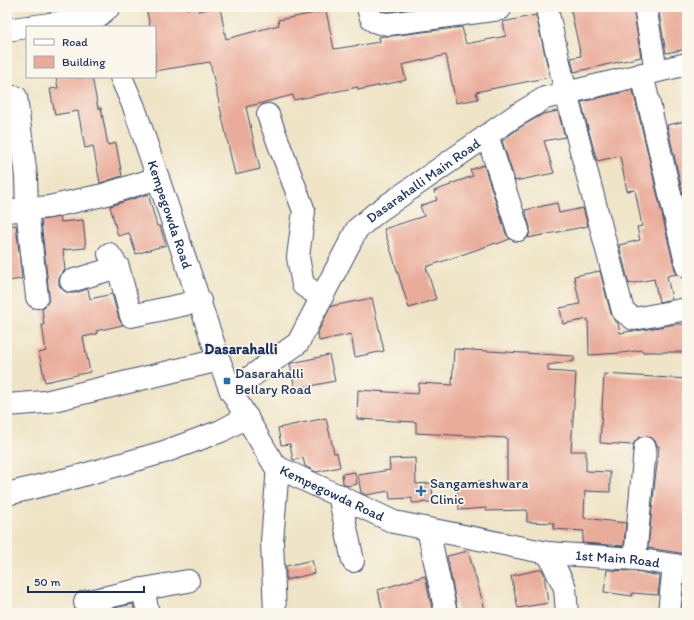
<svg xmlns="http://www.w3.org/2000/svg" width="694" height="620" viewBox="0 0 694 620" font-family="Itim,sans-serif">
	<rect width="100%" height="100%" fill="#fbf7ec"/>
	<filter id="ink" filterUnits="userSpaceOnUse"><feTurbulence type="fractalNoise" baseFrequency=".025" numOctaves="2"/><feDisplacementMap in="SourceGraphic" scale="8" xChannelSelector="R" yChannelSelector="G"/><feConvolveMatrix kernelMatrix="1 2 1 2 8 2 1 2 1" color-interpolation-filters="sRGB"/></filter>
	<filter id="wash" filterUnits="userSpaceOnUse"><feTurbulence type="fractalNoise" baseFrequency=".012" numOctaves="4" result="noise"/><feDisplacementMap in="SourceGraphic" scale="16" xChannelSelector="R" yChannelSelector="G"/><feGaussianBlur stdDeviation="0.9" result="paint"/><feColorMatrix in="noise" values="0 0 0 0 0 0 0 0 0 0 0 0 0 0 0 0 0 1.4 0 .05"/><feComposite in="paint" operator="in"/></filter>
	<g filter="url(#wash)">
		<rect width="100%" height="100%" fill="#efe4c6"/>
		<g id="blocks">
			<g fill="#eaac9a">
				<path d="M146,7h41v2l10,-2 1,4 22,-4 6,32 53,-14 -1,-5 48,-9 8,38 46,-7 -1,-5 5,-1h7l71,-9 4,17 40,-8 -3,-14 33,-7 14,62 -74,15 2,7 -22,4 -10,-48 -44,10 4,15 -48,10v-3l-64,13 -1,-5 -47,12 14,62 -25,6 -25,-113 -55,9v-44h-5z"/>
				<path d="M381,7h40l-32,4 -7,-1z"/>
				<path d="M570,7h63l8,50 -67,15 -3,-14 10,-2z"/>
				<path d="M658,7h29v42l-21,4z"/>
				<path d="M56,77h36l6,31h3l7,37 8,-2 6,33 -22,7 -7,-37 -8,2 -7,-37 -23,4 -5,-26 8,-1z"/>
				<path d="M633,90l42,180 2,4 -10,2 5,23 -13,3 -5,-23 -25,5 -10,-39 21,-5 -3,-13 5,-1 -7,-36 -8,1 -7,-35 -23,5 -16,-59z"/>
				<path d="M558,111l7,26 -21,4 10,32 -39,8 -13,-40 17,-13 24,-14z"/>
				<path d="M687,121v91l-20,-87z"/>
				<path d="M484,165l22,69 4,5 -13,5 -1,-1 -70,24 10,32 -27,9 -25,-79 40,-13 -4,-10 17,-6 -3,-9 17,-6 -1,-1 23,-8 -3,-6z"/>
				<path d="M148,194l9,32h3l6,19 -30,9 -7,-21 -11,3 -8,-30z"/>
				<path d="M557,203l2,10 24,-5 5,18 -60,12 2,-6v-5l-5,-17z"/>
				<path d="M60,217l1,5 22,-2 3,28 -23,2 2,20 -3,3 -3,5v7l4,5 5,3h7l13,-4 2,10 22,-5 7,25 4,6 -27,6 1,3 -14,3 7,35 -45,10 -6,-29 7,-2 -4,-26h2l-2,-16 6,-7 1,-6 -8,-76z"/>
				<path d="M16,225l6,54 -15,2v-55z"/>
				<path d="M600,271l11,43 4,7 3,2 2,10 11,-2h5l41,-7h10v28h-45v-2l-20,3 -33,2 -1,-36 -25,5 -3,-16 20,-4 -6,-28z"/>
				<path d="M372,298l12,53 -29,6 -4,-23 -32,7 -1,-9 11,-22 3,-4z"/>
				<path d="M454,349l120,7v5l-26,4v6l28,2 -5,78h15v20l24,1v20l-25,-1 -1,27 42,5 -2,23 -42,-3 2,-12 -31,-2 1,-6 -27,-1v-12l-41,1v-3l-27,2 -2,-27 25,-2v4h25v-47l-91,-5v-11l-59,-3 1,-29 60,4 1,-11 33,2z"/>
				<path d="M329,355l6,26 -40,8 -5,-25 2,-1z"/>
				<path d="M604,374l83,5v175l-39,-6 7,-67 4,-35h-2l-1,-4 -4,-4 -6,-2 -7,1 -4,4 -2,4 -33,-2z"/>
				<path d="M326,418l8,35h3l3,14 -24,5 -11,-6 -2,-8 -10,2 -3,-16 -9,1 -3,-17z"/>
				<path d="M415,458l1,26 16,-1 1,19 -21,1v-5l-22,1 -1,-8 -23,4 -5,-2 -3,-18 32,-5 -1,-11z"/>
				<path d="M355,472l2,12 -10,2 -4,-3 -1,-9z"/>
				<path d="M468,551l18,62h-28l-11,-57z"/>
				<path d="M312,560l3,13 -29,7v-14z"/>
				<path d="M542,569l2,5 4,29 -30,5 -7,-32z"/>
				<path d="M607,570l27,1 26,5 -2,19 -26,-2v3l-28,-4z"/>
				<path d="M425,576l8,37h-50l-5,-23z"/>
				<path d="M685,579h2v31l-5,-3z"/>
				<path d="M133,604l2,9h-35v-2z"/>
			</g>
		</g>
	</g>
	<g filter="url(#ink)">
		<use href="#blocks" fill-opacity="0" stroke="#3b4a6e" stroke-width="1"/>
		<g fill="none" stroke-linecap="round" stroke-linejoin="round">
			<defs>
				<g id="minor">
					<path d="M368,7c3,16 5,15 21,17l111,-15"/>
					<path d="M645,7l11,64"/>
					<path d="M548,14l18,79 57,218 11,8 53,-10"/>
					<path d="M30,27l67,-10 12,-10"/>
					<path d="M7,30l20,-3"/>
					<path d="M642,74l45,193"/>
					<path id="s1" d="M121,77l13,30 85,253 12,31 44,75 119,56 154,31 17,35 2,25"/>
					<path d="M16,97l10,80 1,32 10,88"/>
					<path d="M268,115l36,96 -6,46 5,28 18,12"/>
					<path d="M487,135l31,95"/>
					<path d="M7,211l42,-4 54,-12 55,-17"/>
					<path d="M109,254l9,13 13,49 69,-15"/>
					<path d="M71,281l47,-14"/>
					<path id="s2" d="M231,391l67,-48 59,-114 19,-16 136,-95 33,-20 142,-34"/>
					<path d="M7,405l38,-3 174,-42"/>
					<path d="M7,494l69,-17 88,-25 57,-21 26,-14"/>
					<path d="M339,495l14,66"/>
					<path d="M428,529l18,84"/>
					<path id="s3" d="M548,553l87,6 52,8"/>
					<path d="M635,559l10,-111"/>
					<path d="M143,589l5,24"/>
					<path d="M88,613l-3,-11 58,-13 45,-8"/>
					<path d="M275,613l-3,-72 6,-74"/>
					<path d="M669,613l5,-48"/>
				</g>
			</defs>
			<use href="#minor" stroke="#3b4a6e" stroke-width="24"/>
			<use href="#minor" stroke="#fff" stroke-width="22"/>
		</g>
	</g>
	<g fill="#1f6fb2" stroke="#fbf7ec" stroke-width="1.5">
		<rect x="223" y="377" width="8" height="8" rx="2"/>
		<path d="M419 485h4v4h4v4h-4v4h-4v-4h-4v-4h4z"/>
	</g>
	<g text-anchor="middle" stroke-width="3.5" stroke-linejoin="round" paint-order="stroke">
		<g font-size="14" fill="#1b2f5e" stroke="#fbf7ec">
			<text dy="5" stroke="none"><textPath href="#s2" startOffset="293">Dasarahalli Main Road</textPath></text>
			<text dy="5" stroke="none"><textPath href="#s1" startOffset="146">Kempegowda Road</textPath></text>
			<text dy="5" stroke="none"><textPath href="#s1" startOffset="483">Kempegowda Road</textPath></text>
			<text dy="5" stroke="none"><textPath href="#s3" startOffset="70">1st Main Road</textPath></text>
		</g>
		<g font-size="14" fill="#1b2f5e" stroke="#fbf7ec" text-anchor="start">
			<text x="235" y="378">Dasarahalli<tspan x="235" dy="16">Bellary Road</tspan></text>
			<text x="430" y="488">Sangameshwara<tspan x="430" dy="16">Clinic</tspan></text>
		</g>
		<g font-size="15" font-weight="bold" fill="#1b2f5e" stroke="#fbf7ec">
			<text x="241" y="354">Dasarahalli</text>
		</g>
	</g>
	<rect width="694" height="620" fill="none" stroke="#fbf7ec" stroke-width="24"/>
	<rect x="26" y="26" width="130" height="52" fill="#fbf7ec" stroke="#a1a7b3"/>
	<rect x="34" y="39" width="20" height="6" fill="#ffffff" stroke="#a1a7b3"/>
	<text x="62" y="46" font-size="12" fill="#1b2f5e">Road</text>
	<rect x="34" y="56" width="20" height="12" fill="#eaac9a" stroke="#a1a7b3"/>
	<text x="62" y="66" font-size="12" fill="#1b2f5e">Building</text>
	<path d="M28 586v6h116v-6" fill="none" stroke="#1b2f5e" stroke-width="2"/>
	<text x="34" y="586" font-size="12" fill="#1b2f5e" stroke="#fbf7ec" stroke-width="3" paint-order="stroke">50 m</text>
</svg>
